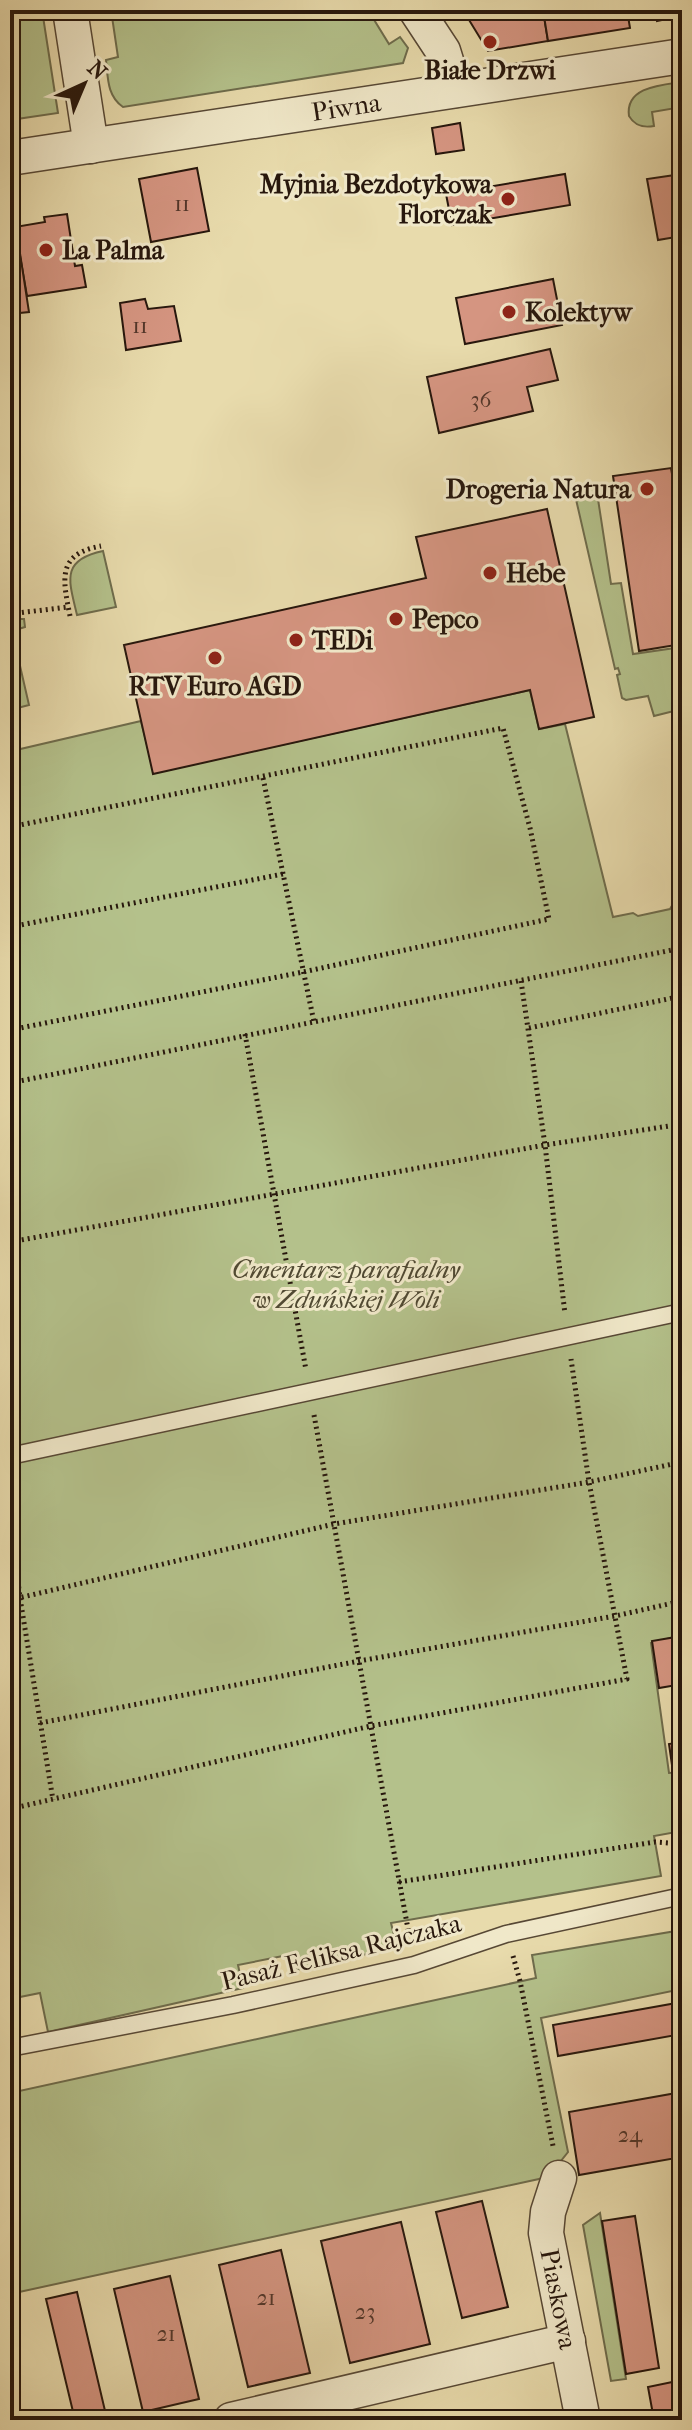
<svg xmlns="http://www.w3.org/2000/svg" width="692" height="2430" viewBox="0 0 692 2430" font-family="'IM FELL French Canon',serif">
	<rect width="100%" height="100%" fill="#e8dbac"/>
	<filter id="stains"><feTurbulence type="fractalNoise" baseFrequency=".0025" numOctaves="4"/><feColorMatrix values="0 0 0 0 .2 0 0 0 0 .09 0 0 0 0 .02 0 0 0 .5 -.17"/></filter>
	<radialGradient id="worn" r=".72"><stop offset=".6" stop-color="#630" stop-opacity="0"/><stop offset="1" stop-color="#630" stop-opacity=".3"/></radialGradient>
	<g fill="#b4c18b" stroke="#6e6c4c" stroke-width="2">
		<path d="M10,10h32l16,103 -48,7z"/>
		<path d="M111,10h257l21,34 11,-7 8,11 -5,15 -280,44c-16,-11 -15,-29 -17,-47l12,-3z"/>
		<path d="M682,82v25l-30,5 2,14c-11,2 -19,0 -25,-10 -4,-29 32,-31 53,-34z"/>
		<path d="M596,486l15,98 10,-1 12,71 49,-7v62l-28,7 -6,-20 -22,4 -4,-2 -5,-23 3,-1 -2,-6 -3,1 -40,-174z"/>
		<path d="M103,551l13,56 -39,8c-8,-34 -17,-55 26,-64z"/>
		<path d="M19,619h5l1,8 -13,4 17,74 -19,5v-90z"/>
		<path d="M530,690l9,39 26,-5 48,193 20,-4 5,3 32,-7 3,-5 9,-2v733l-31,8 18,130 13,-1v59l-28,5 7,40 -270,47 6,24 -101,23 -3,-16 -55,11 5,23 -195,44 -8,-39 -30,6v-1272l6,23 125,-29 13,52z"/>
		<path d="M682,1930v59l-141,29 27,134 -20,25 -538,117v-201l526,-115 -4,-23z"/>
		<path d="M600,2213l26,166 -15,2 -28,-156z"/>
	</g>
	<g fill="#d59581" stroke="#27170d" stroke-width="2">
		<path d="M477,10h66l5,31 -60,10 -22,-36z"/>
		<path d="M543,10h84l3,18 -82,13z"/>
		<path d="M655,10h19l2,7 -19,4z"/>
		<path d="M460,123l4,27 -28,4 -4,-26z"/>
		<path d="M197,168l12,63 -58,11 -12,-63z"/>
		<path d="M565,174l5,31 -118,20 -6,-31z"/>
		<path d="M682,174v62l-24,4 -11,-61z"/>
		<path d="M67,214l8,52 7,-1 4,22 -59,9 -12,-69 30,-5 -1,-5z"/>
		<path d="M17,234l12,78 -19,2v-79z"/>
		<path d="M553,279l9,46 -97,19 -9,-46z"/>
		<path d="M145,299l3,10 26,-3 7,35 -55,9 -6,-47z"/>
		<path d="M550,349l8,31 -31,7 6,24 -94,22 -12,-56z"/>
		<path d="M671,468l4,23 7,-1v154l-43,7 -26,-175z"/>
		<path d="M547,509l47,208 -55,12 -9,-39 -377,84 -29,-129 302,-67 -10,-41z"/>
		<path d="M682,1636v31l-6,-30z"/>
		<path d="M676,1637l6,33 -7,2 2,13 -18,3 -7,-47z"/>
		<path d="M682,1742v28l-9,2 -4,-28z"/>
		<path d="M682,2002v32l-124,22 -5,-31z"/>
		<path d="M682,2092v65l-103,18 -10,-63z"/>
		<path d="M482,2201l26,106 -46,11 -26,-106z"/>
		<path d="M635,2216l24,152 -33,6 -24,-153z"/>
		<path d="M401,2222l29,122 -80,19 -29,-122z"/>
		<path d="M281,2250l29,123 -62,14 -29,-122z"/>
		<path d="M170,2276l29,123 -56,13 -29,-123z"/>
		<path d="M77,2292l29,123 -23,5h-8l-29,-121z"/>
		<path d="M682,2380v40h-28l-6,-33z"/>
	</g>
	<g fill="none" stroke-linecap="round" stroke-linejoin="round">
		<defs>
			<g id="service">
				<path d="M10,1456l672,-144"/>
				<path d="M10,2048l223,-43 181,-40 92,-31 176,-38"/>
			</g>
			<g id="minor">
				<path d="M70,10l21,136"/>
				<path d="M416,10l27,41 12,39"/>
				<path id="s1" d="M10,158l672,-102"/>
				<path id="s2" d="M559,2178l-11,34 -2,21 37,187"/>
				<path d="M231,2420l337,-79"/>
			</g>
		</defs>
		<use href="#service" stroke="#574835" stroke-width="19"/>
		<use href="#minor" stroke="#574835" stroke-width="37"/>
		<g stroke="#27170d" stroke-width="5" stroke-dasharray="2 4" stroke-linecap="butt">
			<path d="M10,614l58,-7"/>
			<path d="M70,616c-7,-36 -14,-62 31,-70"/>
			<path d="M263,778l51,244"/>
			<path d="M10,827l493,-99 27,100 19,91 -246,53 -293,58"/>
			<path d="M10,927l273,-53"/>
			<path d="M521,981l24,164 20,169"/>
			<path d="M529,1028l153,-32"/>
			<path d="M245,1034l61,336"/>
			<path d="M10,1048l5,34"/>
			<path d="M10,1083l672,-135"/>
			<path d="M10,1242l535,-97 137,-21"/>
			<path d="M314,1415l96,525"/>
			<path d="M10,1515l10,83 33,202"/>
			<path d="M10,1600l324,-76 255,-42 93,-20"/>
			<path d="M40,1723l319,-62 256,-45 67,-15"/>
			<path d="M10,1809l361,-83 256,-47 -38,-197 -18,-123"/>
			<path d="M399,1882l256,-40 27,2"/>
			<path d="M513,1956l7,25 33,165"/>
			<path d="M10,2410l14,10"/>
		</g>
		<use href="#service" stroke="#f0e8c9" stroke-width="16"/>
		<use href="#minor" stroke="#f0e8c9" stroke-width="34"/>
	</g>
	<g fill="#8f2418" stroke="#f0e8c9" stroke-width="3">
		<circle cx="490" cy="42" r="8"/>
		<circle cx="508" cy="199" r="8"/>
		<circle cx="46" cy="250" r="8"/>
		<circle cx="509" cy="312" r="8"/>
		<circle cx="647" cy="489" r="8"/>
		<circle cx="490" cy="573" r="8"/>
		<circle cx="396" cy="619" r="8"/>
		<circle cx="296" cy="640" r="8"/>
		<circle cx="215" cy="658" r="8"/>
	</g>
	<g text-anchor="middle" stroke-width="6" stroke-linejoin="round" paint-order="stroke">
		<g font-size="22" fill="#52362a">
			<text x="182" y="211">11</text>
			<text x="140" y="333">11</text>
			<text x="481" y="407">36</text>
			<text x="630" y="2142">24</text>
			<text x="266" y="2305">21</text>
			<text x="365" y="2319">23</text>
			<text x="166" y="2341">21</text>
		</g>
		<g font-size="26" font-weight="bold" fill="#27170d" stroke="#f0e8c9" text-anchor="start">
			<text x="490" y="79" text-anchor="middle">Białe Drzwi</text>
			<text x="492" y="193" text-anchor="end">Myjnia Bezdotykowa<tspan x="492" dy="30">Florczak</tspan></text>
			<text x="62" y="259">La Palma</text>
			<text x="525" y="321">Kolektyw</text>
			<text x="631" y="498" text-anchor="end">Drogeria Natura</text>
			<text x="506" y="582">Hebe</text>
			<text x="412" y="628">Pepco</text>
			<text x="312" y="649">TEDi</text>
			<text x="215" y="695" text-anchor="middle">RTV Euro AGD</text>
		</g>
		<g font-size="26" fill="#27170d" stroke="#f0e8c9">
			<text dy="9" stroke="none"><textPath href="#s1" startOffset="340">Piwna</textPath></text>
			<text transform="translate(341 1952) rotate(-14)" y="9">Pasaż Feliksa Rajczaka</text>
			<text dy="9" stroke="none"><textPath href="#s2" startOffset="124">Piaskowa</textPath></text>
		</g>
		<g font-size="26" font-style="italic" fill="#514a33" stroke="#f0e8c9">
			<text x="346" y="1278">Cmentarz parafialny<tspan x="346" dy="30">w Zduńskiej Woli</tspan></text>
		</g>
	</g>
	<rect width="692" height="2430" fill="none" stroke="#e8dbac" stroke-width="40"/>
	<rect x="12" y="12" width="668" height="2406" fill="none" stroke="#27170d" stroke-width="4"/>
	<rect x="20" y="20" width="652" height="2390" fill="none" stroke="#27170d" stroke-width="2"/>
	<g transform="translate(84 84) rotate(44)" stroke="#f0e8c9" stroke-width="6" paint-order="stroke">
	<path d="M0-6L14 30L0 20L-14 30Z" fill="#27170d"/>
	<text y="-12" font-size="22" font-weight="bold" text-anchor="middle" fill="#27170d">N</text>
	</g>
	<rect width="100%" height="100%" filter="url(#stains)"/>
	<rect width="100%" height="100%" fill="url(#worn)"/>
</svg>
